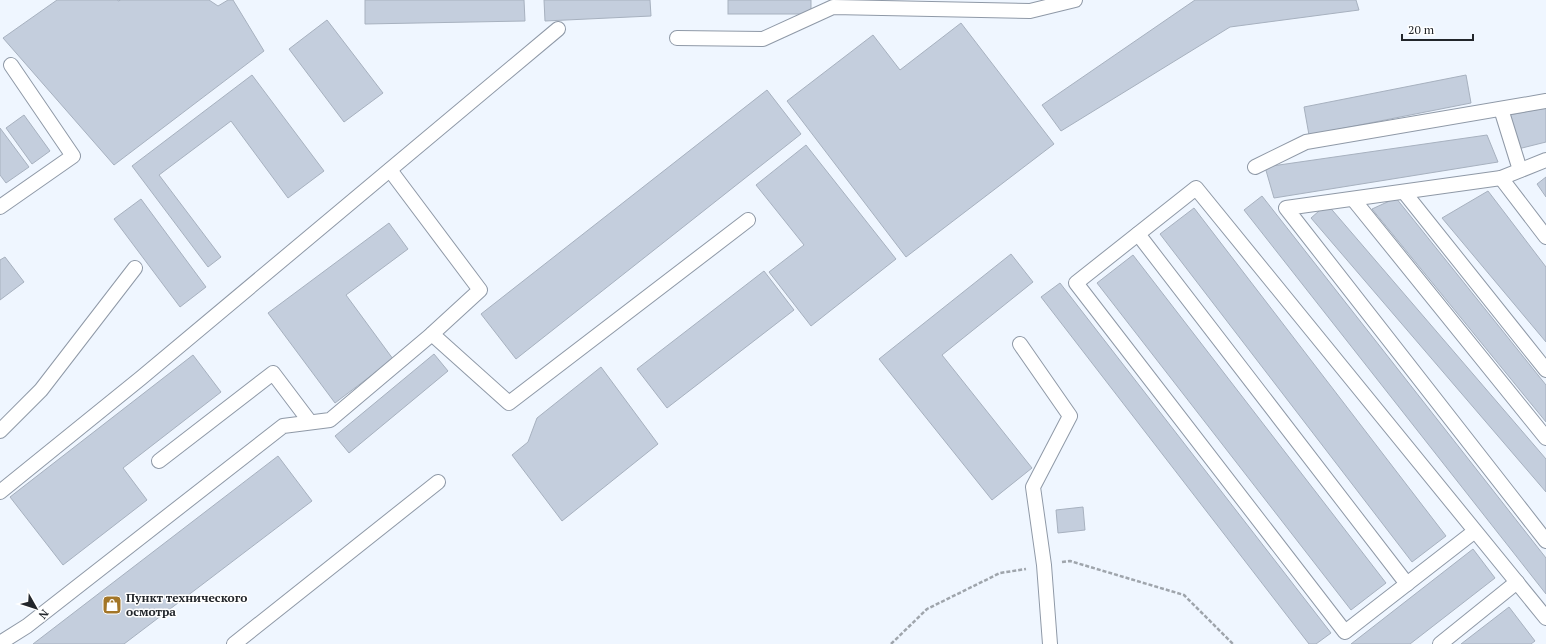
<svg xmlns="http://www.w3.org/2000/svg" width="1546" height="644" viewBox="0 0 1546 644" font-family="'PT Serif',serif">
	<rect width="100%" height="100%" fill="#eff6ff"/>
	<g fill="#c4cedd" stroke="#a7b1bf">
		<path d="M57,0h61v1l3,-1h88l9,6 10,-6h5l31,51 -150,114 -111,-127z"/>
		<path d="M365,0h159l1,21 -160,3z"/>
		<path d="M544,0h106l1,16 -106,5z"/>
		<rect x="728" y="0" width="83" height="14"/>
		<path d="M1195,0h161l3,10 -129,17 -169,104 -19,-26z"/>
		<path d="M327,20l56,73 -39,29 -55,-73z"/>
		<path d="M961,23l93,121 -148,113 -119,-156 86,-66 27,35z"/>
		<path d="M252,75l72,96 -36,27 -57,-77 -72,54 62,82 -13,10 -76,-101z"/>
		<path d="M1466,75l5,28 -162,32 -5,-28z"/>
		<path d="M767,90l34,44 -285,225 -35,-45z"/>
		<path d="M1546,108v34l-28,7 -9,-34z"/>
		<path d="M24,115l26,36 -18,13 -26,-36z"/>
		<path d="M0,128l29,39 -23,16 -6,-8z"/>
		<path d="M1487,135l11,27 -224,36 -9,-31z"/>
		<path d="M806,145l90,114 -85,67 -42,-54 35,-27 -48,-60z"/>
		<path d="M1546,177v20l-9,-13z"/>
		<path d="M1488,191l58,76v75l-104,-124z"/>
		<path d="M1262,196l284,362v36l-302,-384z"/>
		<path d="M1396,198l150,187v37l-174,-213z"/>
		<path d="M141,199l65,88 -26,20 -66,-88z"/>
		<path d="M1327,204l219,255v33l-235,-274z"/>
		<path d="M1194,208l252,328 -34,26 -252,-328z"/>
		<path d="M389,223l19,26 -62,46 47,64 -58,44 -67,-90z"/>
		<path d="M1011,254l22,28 -91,73 90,113 -40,32 -113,-141z"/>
		<path d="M1133,255l253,328 -35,27 -254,-327z"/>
		<path d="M5,257l19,25 -24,18v-40z"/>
		<path d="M764,271l30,39 -127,98 -30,-39z"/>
		<path d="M1060,283l271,350 -15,11h-7l-268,-347z"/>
		<path d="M434,354l14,17 -99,82 -14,-17z"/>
		<path d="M193,355l28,37 -98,76 24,32 -84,65 -53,-68z"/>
		<path d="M601,367l57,77 -96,77 -50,-66 16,-13 9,-24z"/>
		<path d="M278,456l34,45 -188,143h-91z"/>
		<path d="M1083,507l2,23 -27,3 -2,-23z"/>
		<path d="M1473,549l22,29 -85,66h-59z"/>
		<path d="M1509,607l26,34 -4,3h-70z"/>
	</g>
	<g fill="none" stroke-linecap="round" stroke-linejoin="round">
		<defs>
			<g id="service">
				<path d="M677,38l86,1 70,-32 197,4 45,-11"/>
				<path d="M1501,109l19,61"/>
				<path d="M1546,160l-45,18 -215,30 260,333"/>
				<path d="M1255,167l51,-25 240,-41"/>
				<path d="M390,170l90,120 -48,44"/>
				<path d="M1501,178l45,59"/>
				<path d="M1404,192l142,178"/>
				<path d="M1353,199l193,239"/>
				<path d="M0,207l73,-51 -62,-91"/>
				<path d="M1138,234l269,350"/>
				<path d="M1020,344l50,72 -37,71 11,78 6,79"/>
				<path d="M0,431l41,-41 94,-122"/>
				<path d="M159,461l114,-88 37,49"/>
				<path d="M0,492l141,-114 417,-349"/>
				<path d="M1475,531l-130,101 -269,-349 120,-95 350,430"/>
				<path d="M0,643l27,-17 256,-200 47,-6 102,-86 77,69 239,-183"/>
				<path d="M234,644l204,-162"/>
				<path d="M1440,644l77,-62"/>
			</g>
		</defs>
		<use href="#service" stroke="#8f99a7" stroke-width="16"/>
		<g stroke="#9fa5ac" stroke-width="2.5" stroke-dasharray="4 2" stroke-linecap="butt">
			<path d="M1062,562l8,-1 114,34 49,49"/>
			<path d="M891,644l36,-35 73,-36 26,-4"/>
		</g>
		<use href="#service" stroke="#fff" stroke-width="14"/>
	</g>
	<defs>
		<symbol id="shop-square" viewBox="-11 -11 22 22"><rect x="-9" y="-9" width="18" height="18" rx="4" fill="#a37628" stroke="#fff"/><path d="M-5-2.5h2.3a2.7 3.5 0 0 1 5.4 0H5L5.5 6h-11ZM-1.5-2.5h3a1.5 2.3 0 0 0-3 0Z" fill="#fff"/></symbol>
	</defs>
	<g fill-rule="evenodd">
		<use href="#shop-square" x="101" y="594" width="22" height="22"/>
	</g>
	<g text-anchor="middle" stroke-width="3" stroke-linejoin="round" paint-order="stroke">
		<g font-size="12" font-weight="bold" fill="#22262b" stroke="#fff" text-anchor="start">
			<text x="126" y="602">Пункт технического<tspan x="126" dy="14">осмотра</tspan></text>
		</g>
	</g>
	<g transform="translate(36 608) rotate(129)" stroke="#ffffff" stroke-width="3" paint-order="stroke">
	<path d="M0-3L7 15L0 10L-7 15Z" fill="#22262b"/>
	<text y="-6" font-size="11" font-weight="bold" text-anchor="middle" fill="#22262b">N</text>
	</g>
	<path d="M1402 34v6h71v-6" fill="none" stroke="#22262b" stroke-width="2"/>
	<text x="1408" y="34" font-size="12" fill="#22262b" stroke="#ffffff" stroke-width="3" paint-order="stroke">20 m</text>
</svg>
